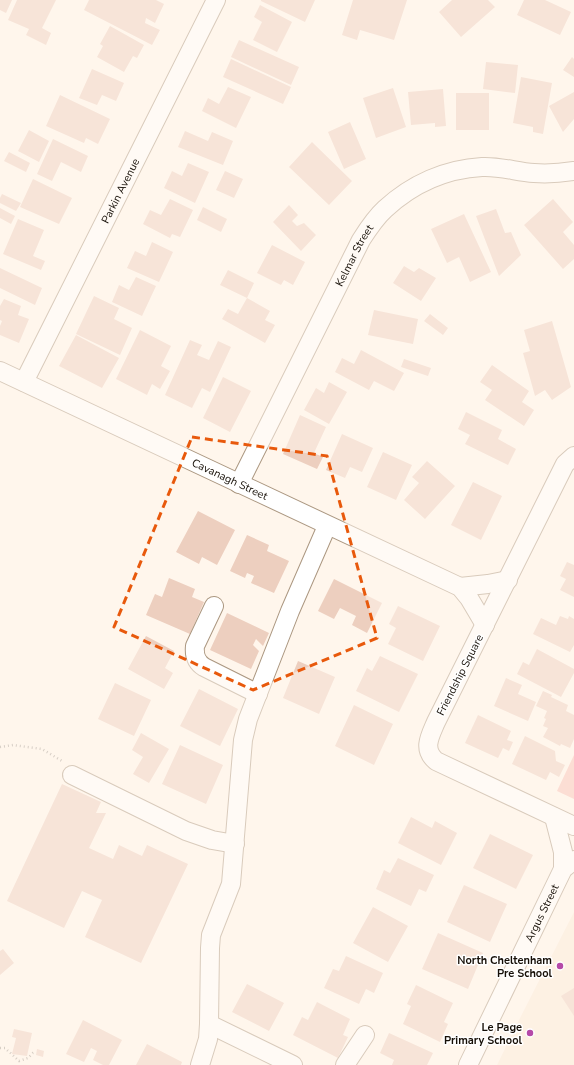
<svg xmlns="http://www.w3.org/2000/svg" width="574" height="1065" font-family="'Nunito Sans',sans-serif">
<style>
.built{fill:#fbead8}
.green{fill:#f9c1b6}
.building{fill:#edcfbf}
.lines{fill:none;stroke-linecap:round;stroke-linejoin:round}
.street-casing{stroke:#ab9780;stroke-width:20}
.path{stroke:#a79f96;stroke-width:2.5;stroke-dasharray:1 3;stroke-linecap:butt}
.street{stroke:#fff;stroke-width:18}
.marked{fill:none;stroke:#e8590c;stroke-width:3;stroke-dasharray:8 5;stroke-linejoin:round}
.poi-dot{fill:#b549a8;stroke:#fff;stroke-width:1.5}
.labels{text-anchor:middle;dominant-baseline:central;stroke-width:3;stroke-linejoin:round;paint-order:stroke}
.street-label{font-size:11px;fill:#160f07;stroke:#fff}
.poi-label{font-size:11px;font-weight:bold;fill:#160f07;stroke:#fff;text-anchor:end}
</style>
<rect width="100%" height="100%" fill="#fff6ec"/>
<path class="built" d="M574 912V1065H497L519 1020Z"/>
<path class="green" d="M574 755V799L557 791Z"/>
<path class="building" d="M0 0H12L6 13 0 10Z
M17 0H56L42 28 51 33 46 45 26 35 29 29 8 20Z
M89 0H156L164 4 155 23 146 18 145 23 160 30 152 45 84 10Z
M261 0H315L305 22 261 1Z
M353 0H407L394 40 360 30 357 40 342 35Z
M452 0H488L495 7 461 37 439 12Z
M524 0H545L571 12 560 35 517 15Z
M260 5 292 22 277 52 253 40 262 22 254 17Z
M110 26 144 45 137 58 133 56 124 72 97 57 103 46 100 44Z
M239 40 299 67 291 85 231 57Z
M572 57 574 59V77L563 70Z
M231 59 291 87 283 104 223 77Z
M486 62 518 65 515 93 483 89Z
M92 69 124 83 116 101 102 95 97 105 79 98Z
M521 77 552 83 543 134 533 132V127L513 123Z
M228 87 251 97 236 128 202 111 208 98 219 104Z
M393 88 406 127 376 138 363 98Z
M443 89 446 126 435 127V123L411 125 408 92Z
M574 92V119L563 132 549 106Z
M456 93H489V130H456Z
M60 95 110 119 98 144 86 138 84 143 46 126Z
M350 122 366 159 344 169 328 132Z
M29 130 49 141 39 162 18 151Z
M185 131 208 141 212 132 233 141 223 165 178 147Z
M53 139 88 156 81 172 61 162 52 181 37 174Z
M312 142 352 181 329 205 289 167Z
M9 152 30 163 26 172 4 161Z
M188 163 209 172 195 203 164 188 172 171 182 176Z
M225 171 243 179 234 198 216 190Z
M33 179 72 198 59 224 20 207Z
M2 194 21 203 16 211 0 203V198Z
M170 199 193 210 180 237 172 234 170 238 143 224 150 210 161 215Z
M553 199 573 222 563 232 574 245V259L563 269 524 225Z
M289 205 298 215 292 221 297 226 304 223 316 235 301 251 273 222Z
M203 207 227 219 221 232 197 220Z
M0 208 15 216 11 224 0 218Z
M496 209 505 233 511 232 521 255 499 276 476 216Z
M464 214 491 272 470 282 459 257 447 263 431 229Z
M18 219 44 230 33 256 45 261 41 270 3 254Z
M152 242 173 252 159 282 127 268 135 251 146 256Z
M272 245 305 262 293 285 284 280 281 285 257 273Z
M404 266 414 272 419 268 436 278 421 301 393 283Z
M0 268 42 288 35 305 0 288Z
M228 270 254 283 247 298 220 285Z
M136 277 156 286 142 316 112 302 119 285 129 290Z
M94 296 119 308 114 319 132 328 120 355 76 334Z
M247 298 270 311 265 320 275 325 265 343 222 319 228 309 238 314Z
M4 299 21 306 18 315 29 319 19 343 0 335V326L2 321 0 320V306Z
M374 310 418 319 413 344 368 335Z
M430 314 448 328 443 335 424 321Z
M552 321 571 387 552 400 545 390 535 396 523 353 530 351 524 330Z
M140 330 171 346 161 366 170 371 160 389 152 384 147 395 116 379Z
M76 335 119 358 102 388 59 366Z
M190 340 202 345 197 355 209 360 218 341 231 347 210 392 202 388 192 408 165 395Z
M361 350 404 373 394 391 374 381 369 390 335 372 342 358 354 364Z
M404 359 431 368 428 376 401 367Z
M492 365 529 391 522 402 534 410 524 426 485 400 492 390 480 382Z
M223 377 251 391 230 432 203 418Z
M329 382 347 392 329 424 304 410 316 388 324 393Z
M466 412 502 430 498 439 516 449 508 465 465 444 470 435 458 429Z
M300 415 326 427 314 453 323 457 317 469 283 454Z
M342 434 373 448 362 472 350 467 345 478 326 470Z
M383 452 412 465 396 500 367 487Z
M427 461 455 486 425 519 404 500 419 483 412 477Z
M473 482 502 496 481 540 451 525Z
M198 511 235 530 217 565 202 557 199 564 176 552Z
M247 535 269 545 267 551 289 561 274 593 251 583 254 576 247 573 245 578 230 571Z
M567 562 574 565V597L560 590 566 579 560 576Z
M169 578 195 589 192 597 204 602 190 634 146 615 155 594 162 597Z
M334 579 382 603 367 633 352 625 356 616 340 608 334 619 318 611Z
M398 606 440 626 423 661 388 644 396 628 389 624Z
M227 613 269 633 263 646 256 639 253 645 259 651 251 669 210 650Z
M560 616 568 619 569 616 574 619V645L570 652 533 634 541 618 556 625Z
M146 636 174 651 165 668 173 673 164 689 128 669Z
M537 649 574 669V673L561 697 517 674 523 662 529 665Z
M380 656 418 674 399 712 356 691 367 668 372 671Z
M298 661 335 677 319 714 283 698Z
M506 678 522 685 518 694 536 702 528 721 494 706Z
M115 683 151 700 134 736 98 719Z
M199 689 238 709 220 746 180 726Z
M543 691 552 695 551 697 568 705 566 711 574 715V739L570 748 561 744 560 746 543 737 548 728 543 726 546 719 544 718 547 711 536 706Z
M354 705 393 724 374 765 335 746Z
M478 715 511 731 507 740 513 742 509 751 503 748 498 758 465 743Z
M141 733 169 749 149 783 133 774 143 757 132 750Z
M525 736 555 751 556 761 565 765 559 777 550 772 546 780 512 764Z
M180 745 223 765 206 804 162 784Z
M62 784 101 802 96 813H106L89 848 113 859 119 845 142 856 147 845 188 864 141 963 85 937 102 900 82 891 64 928 7 901Z
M411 817 432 828 435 821 457 833 441 865 398 843Z
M490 834 533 855 516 889 473 868Z
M398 858 434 875 426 892 419 889 411 906 376 889 384 870 390 873Z
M464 885 507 904 490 942 447 922Z
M373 907 408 926 388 962 353 943Z
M438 933 483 953 468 989 422 969Z
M3 949 14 963 0 975V951Z
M346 956 383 973 374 993 366 989 359 1004 324 988 333 969 339 971Z
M247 984 284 1003 269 1031 232 1012Z
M416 985 453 1003 444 1022 448 1024 440 1042 403 1024 411 1006 407 1004Z
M574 988V1016L561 996Z
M317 1002 350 1019 343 1035 348 1037 338 1058 293 1035 302 1017 308 1020Z
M83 1020 122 1040 109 1065H103L93 1060 97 1051 91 1048 84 1062 66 1054Z
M14 1029 32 1033 27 1056 12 1054 16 1038 12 1037Z
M389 1033 433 1053 427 1065H392L394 1060 380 1053Z
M147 1044 182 1062 181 1065H136Z
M37 1049 44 1051 43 1057 36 1055Z"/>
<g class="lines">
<defs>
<g id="street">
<path id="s1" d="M0 371 460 587 469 598 485 625"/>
<path id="s2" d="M24 382 216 0"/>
<path d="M574 456 565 464 436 722C430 736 422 749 436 761L574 826"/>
<path id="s3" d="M239 484 361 240C368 229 375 218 385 209 412 184 446 169 482 167 500 166 517 172 534 173 547 174 561 173 574 171"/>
<path d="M460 587 488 584 508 580"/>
<path d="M214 606 195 646C194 655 196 662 204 667L258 694"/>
<path d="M72 775 186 831 212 840 235 844"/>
<path d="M554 817 563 852V869"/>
<path d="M209 1024 293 1065"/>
<path d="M200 1065 208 1039 209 1024 210 948 211 935 231 884 243 740 248 719 290 611 327 526"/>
<path d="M345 1065 365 1035"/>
<path id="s4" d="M468 1065 563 869 574 860"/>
</g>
</defs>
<use href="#street" class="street-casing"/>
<path class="path" d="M0 747 13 745 42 749 62 761
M0 1048H5L19 1061 28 1058 33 1053 36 1052"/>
<use href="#street" class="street"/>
</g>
<path d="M0 0H574V1065H0ZM192 437 327 456 377 638 253 690 114 627Z" fill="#fff6ec" fill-opacity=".55" fill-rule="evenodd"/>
<path class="marked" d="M192 437 327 456 377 638 253 690 114 627Z"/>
<g class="poi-dot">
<circle cx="560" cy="966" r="4"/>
<circle cx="530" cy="1033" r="4"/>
</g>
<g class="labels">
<g class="street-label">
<text stroke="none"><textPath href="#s2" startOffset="214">Parkin Avenue</textPath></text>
<text stroke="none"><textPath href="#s3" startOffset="256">Kelmar Street</textPath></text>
<text stroke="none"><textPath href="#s1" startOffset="254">Cavanagh Street</textPath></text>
<text transform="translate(460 675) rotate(-63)">Friendship Square</text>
<text stroke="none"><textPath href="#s4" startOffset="169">Argus Street</textPath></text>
</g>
<g class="poi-label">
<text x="552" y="960">North Cheltenham<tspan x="552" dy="13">Pre School</tspan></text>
<text x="522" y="1027">Le Page<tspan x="522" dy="13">Primary School</tspan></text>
</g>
</g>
</svg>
